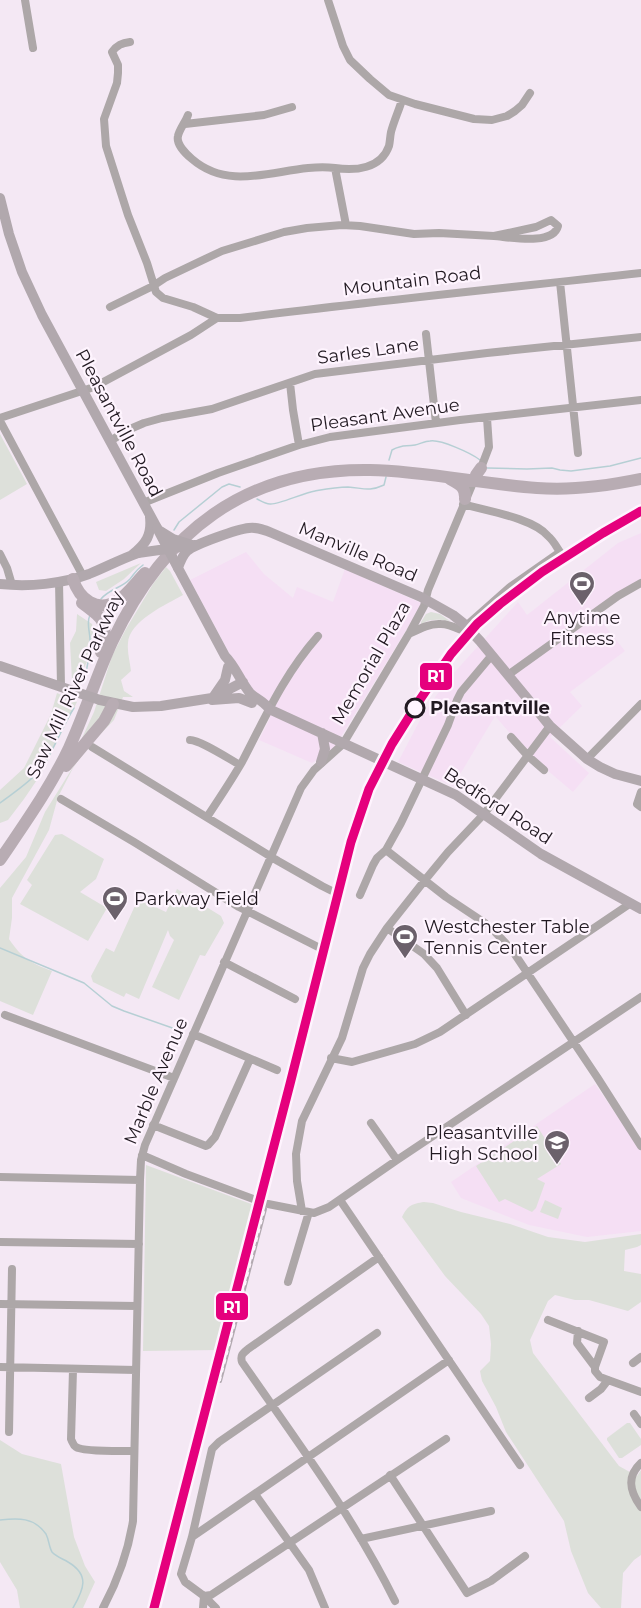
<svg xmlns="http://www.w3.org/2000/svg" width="641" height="1608" font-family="Montserrat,sans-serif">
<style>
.built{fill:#f5dff4}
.green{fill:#dde0da}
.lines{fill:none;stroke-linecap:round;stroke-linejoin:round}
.stream{stroke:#b6cfd4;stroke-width:1.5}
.minor{stroke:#ada7a8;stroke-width:8}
.major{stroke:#b1a8ad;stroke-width:10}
.highway{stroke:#b8acb3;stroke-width:12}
.rail-casing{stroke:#b2a9b0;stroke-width:4}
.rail{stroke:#fef4fe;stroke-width:1.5;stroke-dasharray:4.5;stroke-linecap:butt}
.major-bridge{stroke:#b1a8ad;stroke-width:10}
.rail-1-casing{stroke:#fef4fe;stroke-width:14}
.rail-1{stroke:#e5007d;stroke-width:9}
.stop-dot{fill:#fef4fe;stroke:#211921;stroke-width:3}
.labels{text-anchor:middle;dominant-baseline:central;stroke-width:4.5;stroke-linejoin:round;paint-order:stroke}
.street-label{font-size:18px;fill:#211921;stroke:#fef4fe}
.poi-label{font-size:18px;fill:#211921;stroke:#fef4fe;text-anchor:start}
.stop-label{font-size:18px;font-weight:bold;fill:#211921;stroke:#fef4fe;text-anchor:start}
.line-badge{stroke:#fef4fe;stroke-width:2}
.badge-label{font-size:16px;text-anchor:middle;font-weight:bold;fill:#fff}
</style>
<rect width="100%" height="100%" fill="#f4e8f4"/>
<path class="built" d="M641 533V579L594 612 625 651 570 692 582 706 550 737 589 773 573 792 527 753 495 716 453 786 398 762 420 720 436 696 452 675 518 602 527 615 618 543Z
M246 552 264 574 293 598 297 587 333 602 345 569 421 603V606L334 748 312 763 259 740 270 718 256 693 240 673 190 580Z
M595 1084 641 1150V1231L587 1237 529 1225 461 1198 451 1182Z"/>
<path class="green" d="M0 434 27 484 0 500Z
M141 563 124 579 106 591 99 590 96 582Z
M166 567 170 571 183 595C167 604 129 621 128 643 127 652 130 662 131 671L121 680 124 691 133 697H123L114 720 87 748 73 768 58 797 49 830 12 898V918L9 939C22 958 30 963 52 971L33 1015 0 1001V888L26 857 45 812 83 751 82 738 94 712 112 656 126 629 153 584Z
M431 612 440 614 450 621C439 620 432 618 421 624V622L426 614Z
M77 614 92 624C98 649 87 660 77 682L72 680 70 643 76 631Z
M57 693 77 702 41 774 24 799 8 820 0 823V790L24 768 51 714Z
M62 834 104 859 96 879 80 892 107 908 88 941 20 904 32 885 27 880 55 835Z
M177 889 221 916 224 923 205 956 200 955 179 1000 152 987 174 940 170 936 168 930 139 999 126 993 124 997 93 982 91 976 106 948 114 952 138 899 166 912Z
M537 1126 561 1164 537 1179 545 1183 536 1208 532 1212 505 1199 499 1202 476 1166Z
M146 1165 254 1205 218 1350 143 1351Z
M545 1200 562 1208 558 1219 540 1212Z
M424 1202 433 1203 461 1212 510 1224 548 1237 585 1242 641 1234V1245L637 1247 625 1250 624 1271 641 1274V1302L628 1311 589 1300H575L555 1295 548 1301 530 1340 533 1353 619 1466 637 1476 641 1470V1555L634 1560 623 1573 621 1608H601L588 1593 571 1551 564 1521 506 1432 496 1407 482 1381 480 1371 490 1361 491 1344 489 1326 481 1314 445 1276 402 1217C408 1205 412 1204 424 1202Z
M627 1423H630L641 1439V1445L622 1458H619L607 1440V1438Z
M0 1440 22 1454 61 1464 74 1537 85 1566 95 1582 83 1608H20L17 1590 0 1562Z"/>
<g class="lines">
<path class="stream" d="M389 460 392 450C404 444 404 447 415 445 420 444 425 441 430 441 440 439 471 453 480 460
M487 468 527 469 552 468 560 470 571 471 610 466 641 458
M257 499C261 501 265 504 270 504 278 505 303 493 315 491 326 489 336 487 348 487 363 488 369 492 384 485L386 477
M174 530 179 522 222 487 229 484 240 487
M101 599C109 589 122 588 130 579 135 573 136 570 143 565
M84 679C88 666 90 654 90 640 90 631 86 623 90 615
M0 803C13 793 29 783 40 770 54 751 61 728 74 708
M0 948 84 983 112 1006 124 1011 181 1031
M0 1520C18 1518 34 1517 46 1534 49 1540 49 1547 52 1552 55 1556 63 1559 68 1562 90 1575 84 1589 73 1608"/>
<path class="minor" d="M25 0 33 48
M328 0 343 46 350 60 370 79 389 95 415 104 474 119 492 120 507 116 515 111 522 105 530 93
M130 42C122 43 117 45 112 52L118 65V73L117 83 104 119 106 146 128 215 147 263 156 292 163 298 193 307 217 318
M188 115C186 121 179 130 178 136 176 144 186 154 192 159 235 196 286 162 335 168L346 225
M185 124 264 115 292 107
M335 168C355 171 381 169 389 146 390 142 390 137 391 132 394 121 399 110 402 100
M560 282 578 453
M110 307 153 286 165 278 222 251 284 232 307 228 342 225 360 226 414 234 439 233 494 236 536 227 551 220 558 226C553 246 509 237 494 236
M426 334 436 423
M290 383 293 410 299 445
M0 418 94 387 191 335 217 318H240C374 301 507 288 641 273
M0 421 83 576
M110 441 130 429 144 423 162 418 212 409 315 374 487 353 641 337
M481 468 489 447 487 418
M143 503 218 473 299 445 330 437 460 420 641 400
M463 504C487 511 533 518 548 536 553 540 556 546 560 552L510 587 466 626
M0 554 7 568 12 585
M59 582 61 686
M409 634C419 629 430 623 441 624 452 624 463 632 473 634
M508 675 618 596 641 583
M511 737 528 756 544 770
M190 740C200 740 229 759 240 765
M92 747 278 861 322 886 332 891
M587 759 641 704
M641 792 637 804 641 807
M61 799 134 842 239 907 318 947
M207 817C219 799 231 781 242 762 266 716 283 676 318 636
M386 850 446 897 485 923
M360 895 373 865 377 858 386 850 401 823 448 725 457 700 461 692 492 655
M387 928 424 954 437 968 466 1015
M496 933 512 950 597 1077 641 1146
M224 962 295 999
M5 1015 174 1078
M193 1034 277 1070
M331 1058 352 1062 415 1044 440 1032 631 903
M371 1123 397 1160
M153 1125 206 1146 208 1145 215 1137 250 1059
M142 1155 186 1174 256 1200
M0 1177 140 1180
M340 1200 520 1465
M268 1204 314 1213 329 1207 397 1160 641 997
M302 1211 297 1181 296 1154 302 1121 342 1038 363 968 370 954 387 928 425 880 448 852 484 814 550 726
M0 1242 139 1244
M379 1257 248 1349C243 1353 240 1355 242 1362 296 1440 353 1516 395 1601
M288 1282 309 1212
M0 1304 137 1306
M548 1320 604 1342 595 1367
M578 1331 577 1343 595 1367V1371L600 1377 608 1380 641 1392
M633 1363 641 1357
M0 1367 136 1370
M73 1370 71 1439C73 1443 73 1445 76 1447 83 1452 124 1451 134 1451
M589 1398 601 1389 608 1380
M634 1414 641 1424
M9 1432 12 1269
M641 1463C626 1477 630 1492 641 1507
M390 1475 467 1593 491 1581 525 1556
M255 1494 309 1570 325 1608
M192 1537 449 1360
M361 1539 491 1511
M103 1608C118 1580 128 1552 133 1521L140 1180 141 1160 145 1145 301 788 314 770 343 744 410 632 424 606 428 590 475 478
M203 1608 204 1596 211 1595C289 1543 367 1491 446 1439
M216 1608 204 1596 185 1582 181 1574 192 1537 212 1449 219 1442 377 1333"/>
<path class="major" d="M0 198 9 234 22 272 42 315 157 528
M132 555C146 544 152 535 150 517
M0 584C29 587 62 584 89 574 106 567 121 559 138 553
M0 666 73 691
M214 696 225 680 228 667
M100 700 133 707 161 706 212 698 243 682
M212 700 239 698 252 703
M321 762 325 749 322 733
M641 781 615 774 600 767 587 759 550 726 480 641 463 623 453 615 421 597 272 533C265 530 258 527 249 528 238 529 195 544 187 551 182 556 180 562 178 568L225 656C236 667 240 681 250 693 256 699 264 701 269 709L456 795 541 854 641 909"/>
<path class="highway" d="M476 475 481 468
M450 479C459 484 466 487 465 499
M73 579C79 599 97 613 117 601 128 594 136 582 145 573
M82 603C106 621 108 622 101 652
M66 766 104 721 113 704
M0 860C25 823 50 788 69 748 85 713 96 677 112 642 164 532 245 468 370 470 426 471 481 484 537 488 572 491 607 486 641 479"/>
<defs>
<path id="rail" d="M220 1381 265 1209"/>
</defs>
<use href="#rail" class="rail-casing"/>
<use href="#rail" class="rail"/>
<path class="major-bridge" d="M157 528 178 568
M160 531 173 539 192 545
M138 553 195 545
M73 691 100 700"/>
<defs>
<path id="rail-1" d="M154 1608 290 1084 351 842 369 789 392 744 421 698 451 654 477 624 500 604 542 572 603 533 641 511"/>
</defs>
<use href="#rail-1" class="rail-1-casing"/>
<use href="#rail-1" class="rail-1"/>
</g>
<defs>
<symbol id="stadium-pin" viewBox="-11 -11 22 30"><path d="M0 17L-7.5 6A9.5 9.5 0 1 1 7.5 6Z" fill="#6b616b" stroke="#fef4fe"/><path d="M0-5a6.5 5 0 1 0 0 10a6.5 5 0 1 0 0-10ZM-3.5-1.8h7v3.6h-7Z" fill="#fff"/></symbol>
<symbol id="school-pin" viewBox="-11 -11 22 30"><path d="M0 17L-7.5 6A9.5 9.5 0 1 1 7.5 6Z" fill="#6b616b" stroke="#fef4fe"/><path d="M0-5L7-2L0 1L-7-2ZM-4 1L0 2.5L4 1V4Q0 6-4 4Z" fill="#fff"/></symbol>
</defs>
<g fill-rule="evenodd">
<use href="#stadium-pin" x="567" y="569" width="30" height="40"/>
<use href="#stadium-pin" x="100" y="884" width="30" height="40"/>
<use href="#stadium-pin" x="390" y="922" width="30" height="40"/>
<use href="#school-pin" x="542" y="1128" width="30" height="40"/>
</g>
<circle class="stop-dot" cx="415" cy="708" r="9"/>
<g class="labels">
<g class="street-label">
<text transform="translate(412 281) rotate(-7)">Mountain Road</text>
<text transform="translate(368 351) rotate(-8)">Sarles Lane</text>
<text transform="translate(385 415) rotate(-8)">Pleasant Avenue</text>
<text transform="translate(119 423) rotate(62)">Pleasantville Road</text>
<text transform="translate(358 552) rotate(23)">Manville Road</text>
<text transform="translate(371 663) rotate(-60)">Memorial Plaza</text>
<text transform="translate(75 685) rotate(-65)">Saw Mill River Parkway</text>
<text transform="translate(498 806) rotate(33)">Bedford Road</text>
<text transform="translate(156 1081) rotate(-67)">Marble Avenue</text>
</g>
<g class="poi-label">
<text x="582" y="618" text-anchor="middle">Anytime<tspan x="582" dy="21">Fitness</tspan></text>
<text x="134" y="899">Parkway Field</text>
<text x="424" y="927">Westchester Table<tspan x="424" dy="21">Tennis Center</tspan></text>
<text x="538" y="1133" text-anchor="end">Pleasantville<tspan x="538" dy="21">High School</tspan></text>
</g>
<g class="stop-label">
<text x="430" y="708">Pleasantville</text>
</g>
</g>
<g class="line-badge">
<rect x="419" y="662" width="34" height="29" rx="6" fill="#e5007d"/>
<rect x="215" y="1292" width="34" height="29" rx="6" fill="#e5007d"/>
</g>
<g class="badge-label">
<text x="436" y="682">R1</text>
<text x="232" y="1313">R1</text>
</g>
</svg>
